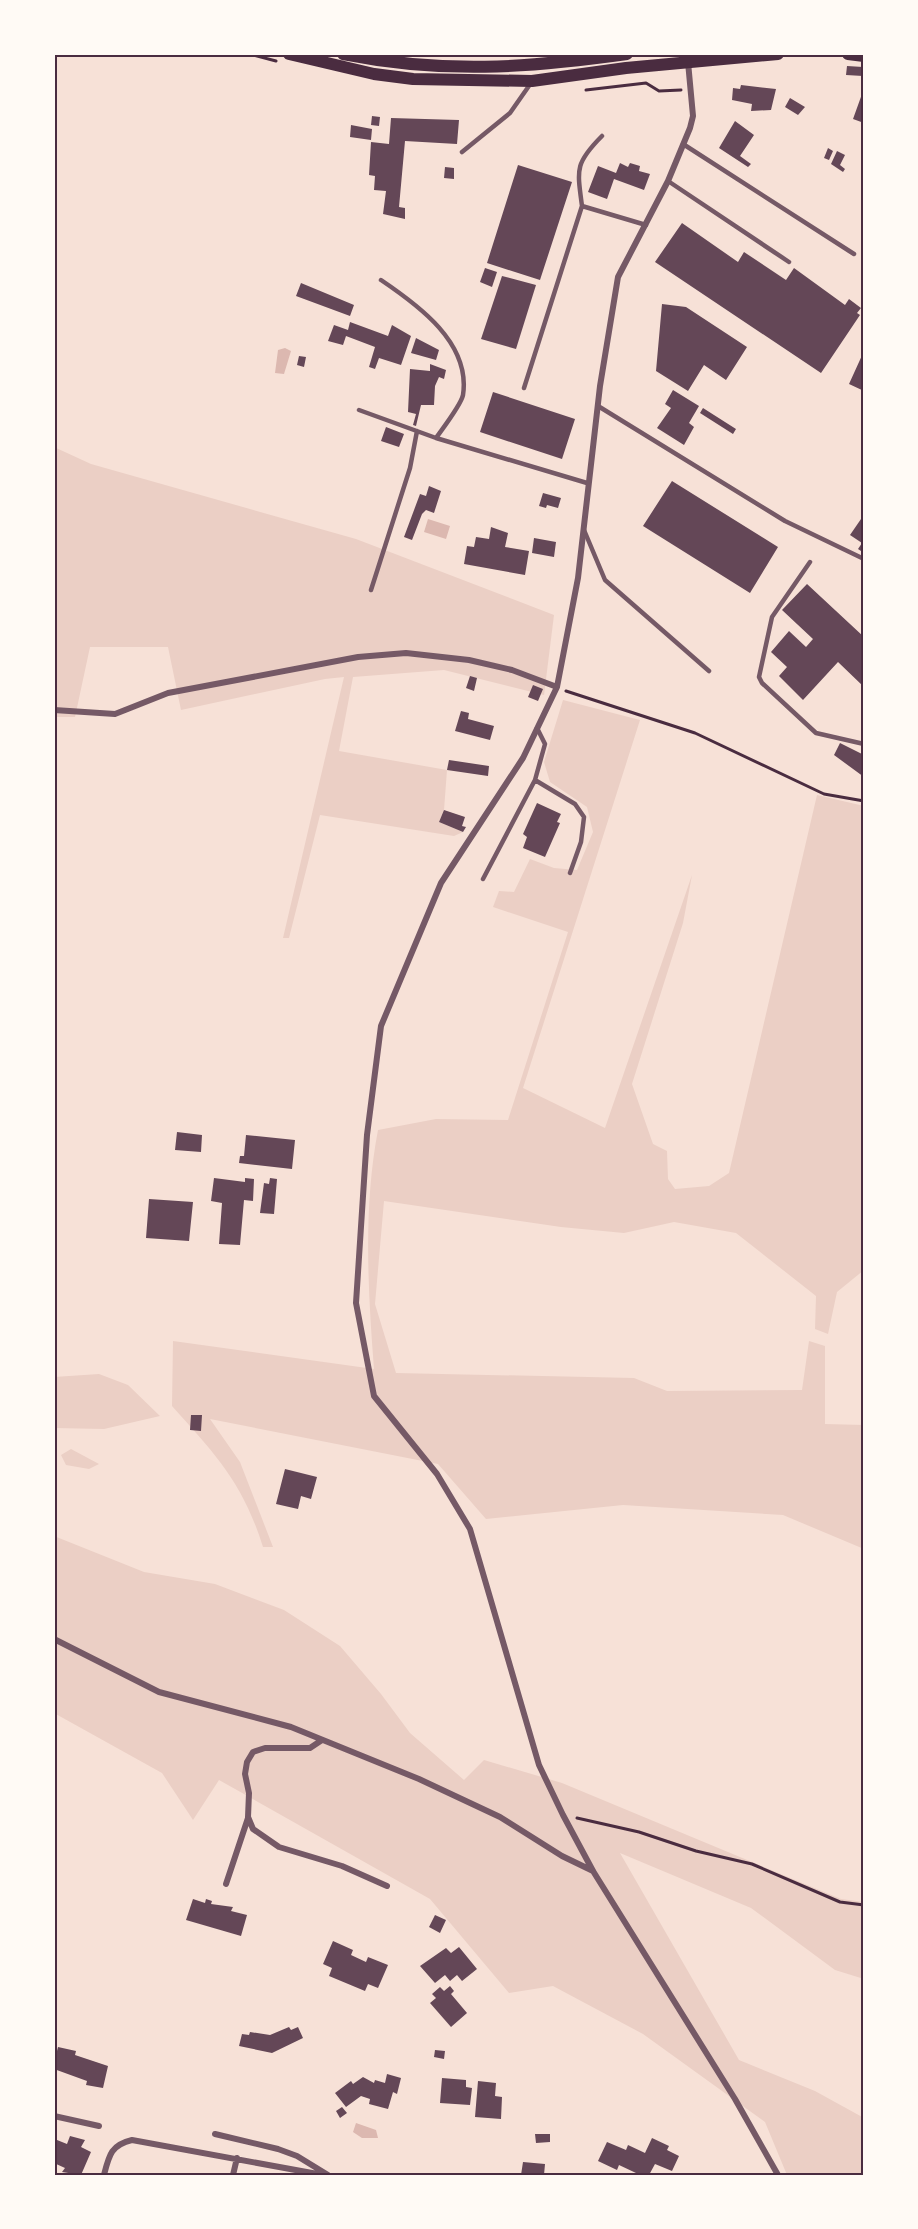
<svg xmlns="http://www.w3.org/2000/svg" width="918" height="2229" font-family="'Fira Sans Condensed',sans-serif">
<style>
.green{fill:#ebcfc5}
.water{fill:#dcb8b0}
.building{fill:#644757}
.lines{fill:none;stroke-linecap:round;stroke-linejoin:round}
.path{stroke:#4a2c40;stroke-width:3}
.service{stroke:#755966;stroke-width:4.5}
.minor{stroke:#755966;stroke-width:6}
.secondary{stroke:#4a2c40;stroke-width:12}
.neatline{fill:none;stroke:#4a2c40;stroke-width:2}
</style>
<rect width="100%" height="100%" fill="#f7e1d7"/>
<path class="green" d="M54 447 91 464 356 539 554 615 544 695 444 670 353 677 339 751 447 770 444 810 439 822 463 832 454 836 320 815 289 938H283L344 677 325 679 181 710 168 647H90L75 717H54Z
M563 700 640 720 523 1088 605 1128 692 875 683 923 632 1084 653 1144 667 1151 668 1179 675 1189 709 1186 729 1173 817 795 864 806V1270L837 1292 828 1334 815 1329 816 1296 736 1233 674 1222 624 1233 561 1227 384 1201 375 1304 396 1373 634 1378 667 1391 802 1390 809 1341 825 1346V1424L864 1425V1549L783 1515 623 1505 486 1519 438 1464 210 1419 240 1462 273 1547H263C243 1483 216 1455 172 1406L173 1341 374 1369C368 1291 363 1208 378 1130L436 1119 508 1120 568 932 493 907 499 891 514 892 530 859 554 868 577 870 593 832 587 807 550 782 544 762Z
M99 1374 128 1385 160 1416 104 1429 54 1428V1377Z
M71 1449 99 1464 89 1469 66 1465 61 1455Z
M54 1536 144 1572 215 1584 284 1610 340 1646 381 1694 410 1733 464 1780 484 1760 562 1783 841 1899 864 1902V1979L835 1970 751 1908 620 1853 739 2060 815 2091 864 2118V2175H787L765 2122 643 2034 553 1986 509 1993 430 1899 219 1780 193 1820 162 1773 54 1713Z"/>
<path class="water" d="M285 348 291 351 284 374 275 373 278 350Z
M428 519 450 526 446 539 424 532Z
M356 2123 376 2130 378 2138H362L353 2132Z"/>
<path class="building" d="M847 66 863 67V76L846 75Z
M741 85 776 89 771 110 751 111 752 104 732 100 733 88 740 89Z
M862 94H864V123L853 119Z
M790 98 805 107 798 115 785 107Z
M372 116 380 117 379 126 371 125Z
M391 118 459 120 457 144 405 141 399 207 405 208V219L383 214 386 191 374 190 375 176 369 175 371 142 389 144Z
M735 121 754 135 740 156 751 164 748 167 719 148Z
M351 125 372 129 371 140 350 137Z
M828 148 833 151 829 160 824 158Z
M837 151 845 155 840 165 845 169 843 172 831 164Z
M620 163 628 167 630 163 640 166 639 171 650 174 644 190 614 179 607 199 588 192 598 166 616 173Z
M518 165 572 182 540 280 487 263Z
M445 167 454 168V179L444 178Z
M682 223 738 262 744 252 786 280 794 268 845 305 849 299 861 308 857 313 860 315 821 373 655 262Z
M485 268 497 272 492 287 480 282Z
M502 276 536 285 516 349 481 339Z
M301 283 354 305 350 316 296 296Z
M662 304 686 307 747 347 726 380 704 365 688 391 656 371Z
M350 322 388 336 392 325 411 336 401 365 379 358 375 369 369 367 375 347 346 336 343 345 328 341 334 325 348 330Z
M416 338 439 350 436 360 411 353Z
M864 351V391L849 384Z
M299 356 306 357 304 367 297 365Z
M430 364 446 370 444 379 439 377 435 386 434 405H421L416 426 413 425 416 414 408 412 410 369 430 371Z
M673 390 699 406 689 423 694 427 684 445 657 428 671 408 665 404Z
M493 392 575 419 562 459 480 432Z
M703 408 736 429 733 434 700 413Z
M386 427 404 434 399 447 381 441Z
M672 481 778 547 750 593 643 526Z
M429 486 441 491 434 513 426 510 422 514 412 540 404 537 420 494 426 496Z
M543 493 561 498 558 508 547 505 546 508 539 506Z
M861 519 864 521V553L858 549 862 543 850 535Z
M491 527 508 533 505 547 529 551 525 575 464 564 467 546 474 547 476 537 489 539Z
M534 538 556 542 554 557 532 553Z
M807 584 864 637V687L838 662 803 700 779 676 787 667 771 652 789 631 806 647 813 639 782 610Z
M470 676 477 678 474 691 466 688Z
M533 685 543 689 538 701 528 697Z
M461 711 469 713 468 719 494 726 490 740 455 731Z
M840 743 864 755V777L834 755Z
M449 760 489 766 488 776 447 770Z
M537 803 561 814 557 822 560 823 545 857 523 848 527 837 523 834Z
M444 810 465 817 462 826 466 827 463 832 439 822Z
M177 1132 202 1135 201 1152 175 1150Z
M246 1135 295 1140 292 1169 239 1163 240 1156H244Z
M214 1178 245 1182V1178L254 1179 253 1201 244 1200 240 1245 219 1244 222 1203 211 1201Z
M270 1178 277 1179 274 1214 260 1213 264 1183 269 1184Z
M149 1199 193 1202 189 1241 146 1238Z
M191 1415H202L201 1431 190 1430Z
M285 1469 317 1477 311 1499 301 1496 298 1509 276 1504Z
M193 1899 205 1903 206 1899 212 1901 211 1904 233 1907 231 1911 247 1915 241 1936 186 1920Z
M435 1915 446 1920 440 1933 429 1927Z
M333 1941 353 1950 351 1955 366 1962 368 1957 388 1965 378 1988 368 1984 365 1991 329 1976 332 1968 323 1964Z
M459 1947 477 1969 462 1981 457 1975 450 1981 445 1975 435 1983 420 1966 446 1948 451 1953Z
M450 1986 454 1991 451 1994 467 2013 451 2027 430 2003 436 1998 432 1994 440 1987 444 1991Z
M289 2027 291 2030 298 2027 303 2038 272 2053 239 2046 242 2034 249 2035 250 2032 270 2035Z
M58 2047 76 2051 75 2055 108 2066 103 2088 86 2085 87 2081 54 2069V2050L57 2051Z
M435 2050 445 2051 444 2059 434 2057Z
M387 2074 401 2078 397 2094 393 2092 388 2109 369 2104 370 2099 361 2096 346 2107 335 2093 351 2081 353 2084 363 2077 374 2083 375 2080 385 2083Z
M442 2078 466 2080V2087L472 2088 470 2105 440 2103Z
M478 2081 496 2083 495 2096 502 2097 501 2119 475 2117Z
M342 2107 347 2113 340 2118 336 2111Z
M535 2134H550V2142L536 2143Z
M70 2136 85 2140 81 2147 91 2152 81 2175 62 2172 65 2168 54 2163V2141L57 2140 67 2144Z
M652 2138 669 2146 667 2150 679 2156 672 2171 655 2164 649 2175H635L636 2173 619 2165 617 2170 598 2161 607 2142 626 2150 628 2145 645 2153Z
M523 2162 545 2164 544 2175H521Z"/>
<g class="lines">
<path class="path" d="M249 54 276 61
M586 90 646 83 659 91 681 90
M566 691 695 733 824 794 864 801
M577 1818 639 1832 696 1851 752 1864 840 1902 864 1905"/>
<path class="service" d="M683 144 854 254
M462 152 510 113 531 83
M668 181 789 262
M582 206C577 169 575 163 602 136
M381 280C418 305 471 343 463 395 461 405 443 428 436 438
M524 388 582 206 646 225
M598 406 785 521 864 559
M359 410 436 438 587 483
M584 530 605 580 709 671
M810 562 772 617 759 677 762 683 816 733 864 744
M371 590 410 468 417 431
M537 728 545 744 535 780 575 804 584 817 581 842 570 873
M483 879 535 780"/>
<path class="minor" d="M688 62 693 116 690 128 668 181 618 277 600 386 578 578 557 687 523 758 441 883 381 1026 367 1135 356 1303 374 1396 437 1474 470 1529 539 1765 563 1815 593 1871 735 2099 778 2175
M54 710 115 714 168 693 358 657 406 653 469 660 512 670 557 687
M54 1639 159 1692 291 1727 419 1779 500 1817 562 1856 593 1871
M322 1740 310 1748H265L253 1752 247 1762 245 1774 249 1793 248 1817 253 1829 279 1847 342 1866 387 1886
M226 1884 248 1818
M54 2116 99 2126
M215 2134 278 2149 297 2156 328 2175
M104 2175C109 2155 111 2145 132 2140L323 2175
M233 2175 237 2158"/>
<path class="secondary" d="M289 54 374 74 413 79 532 81 626 68 778 54
M343 54C444 74 526 68 627 54
M848 54 864 56"/>
</g>
<rect width="918" height="2229" fill="none" stroke="#fffaf5" stroke-width="111"/>
<rect x="56" y="56" width="806" height="2118" class="neatline"/>
</svg>
